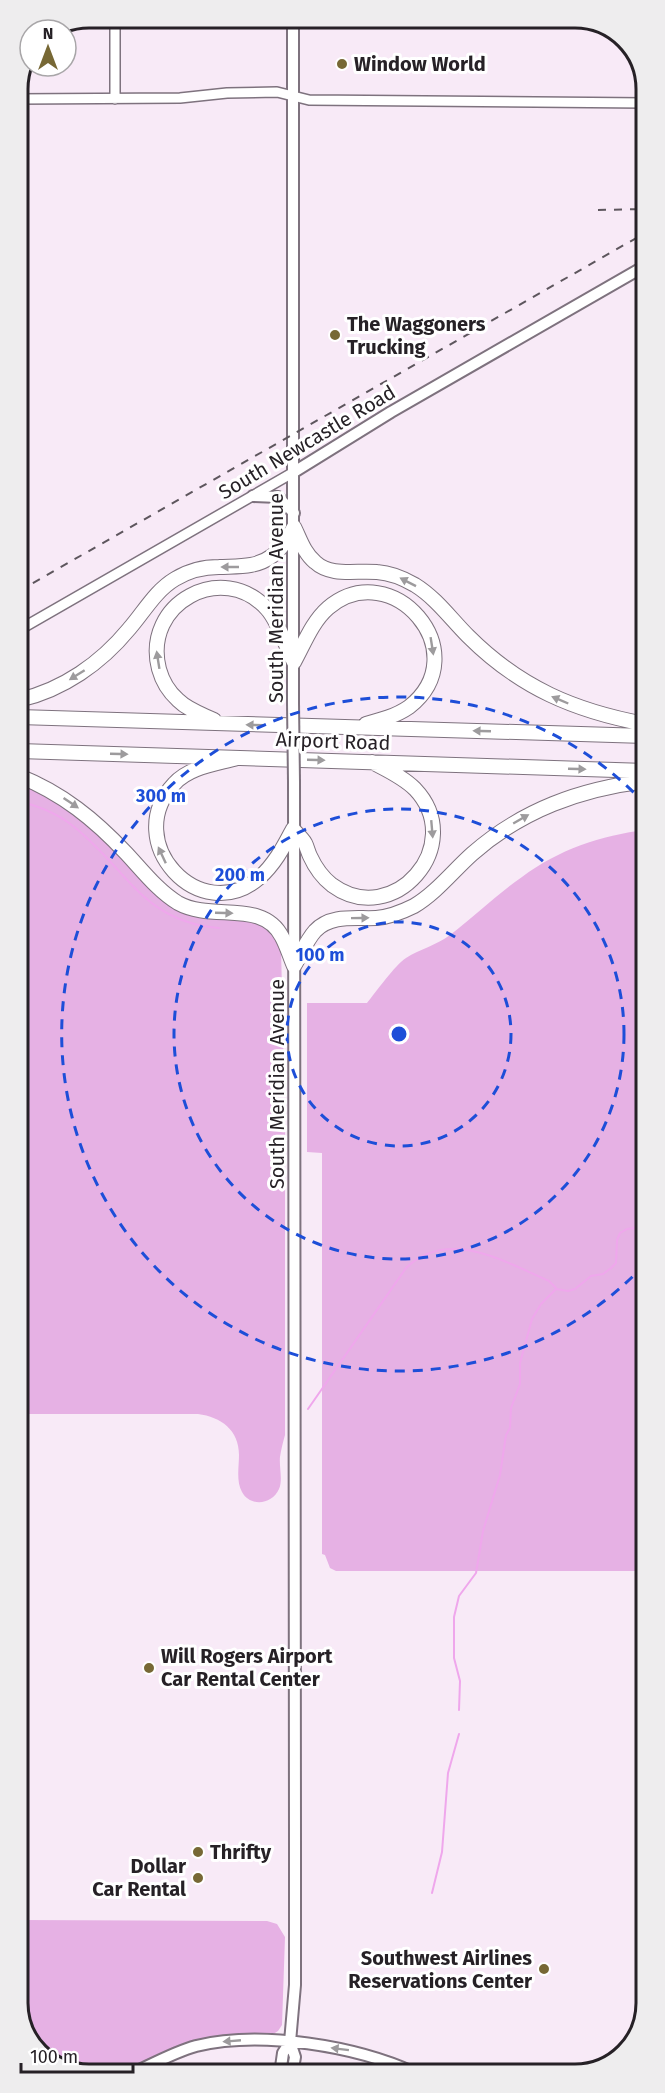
<svg xmlns="http://www.w3.org/2000/svg" width="665" height="2093" font-family="'Fira Sans',sans-serif">
<style>
.green{fill:#e6b1e4}
.lines{fill:none;stroke-linecap:round;stroke-linejoin:round}
.stream{stroke:#efa7ec;stroke-width:2}
.minor-casing{stroke:#7e727e;stroke-width:12}
.major-casing{stroke:#7e727e;stroke-width:14}
.highway-casing{stroke:#7e727e;stroke-width:16}
.minor{stroke:#fff;stroke-width:9}
.major{stroke:#fff;stroke-width:10}
.highway{stroke:#fff;stroke-width:14}
.rail{stroke:#5d565d;stroke-width:2;stroke-dasharray:8 8;stroke-linecap:butt}
.major-bridge-casing{stroke:#7e727e;stroke-width:14;stroke-linecap:butt}
.major-bridge{stroke:#fff;stroke-width:10}
.oneway{fill:#9d9b9d}
.ring{fill:none;stroke:#1d4ed8;stroke-width:3;stroke-dasharray:10 8}
.poi-dot{fill:#776835;stroke:#fff;stroke-width:2}
.labels{text-anchor:middle;dominant-baseline:central;stroke-width:6;stroke-linejoin:round;paint-order:stroke}
.poi-label{font-size:20px;font-weight:bold;fill:#262126;stroke:#fff;text-anchor:start}
.street-label{font-size:20px;fill:#262126;stroke:#fff}
.rim{fill:none;stroke:#262126;stroke-width:3}
.centre{fill:#1d4ed8;stroke:#fff;stroke-width:3}
.ring-label{font-size:18px;text-anchor:middle;font-weight:bold;fill:#1d4ed8;stroke:#fff;stroke-width:6;stroke-linejoin:round;paint-order:stroke}
</style>
<rect width="100%" height="100%" fill="#f8eaf7"/>
<path class="green" d="M19 780 75 811 164 899 249 917 269 926 281 949 285 1110V1435C283 1442 281 1450 280 1457 279 1467 283 1480 279 1489 272 1505 250 1507 242 1492 236 1481 239 1467 239 1455 239 1430 221 1417 198 1414H20Z
M646 830V1571H336L330 1568 325 1555 322 1554V1153L307 1152V1003H367C376 992 395 965 406 958 420 949 437 945 450 935 475 916 497 894 522 877 558 850 601 835 646 830Z
M20 1920 267 1921 277 1924 285 1937 282 2025 278 2031 270 2036 179 2049 121 2075H84L43 2058 20 2022Z"/>
<g class="lines">
<path class="stream" d="M19 801C38 806 57 813 73 826 126 867 142 922 219 928
M308 1409 406 1268C448 1227 505 1262 549 1281L556 1288
M459 1710 460 1681 454 1658V1617L459 1596 476 1573 483 1531 500 1475 506 1435 510 1428 511 1408 520 1384V1363L532 1319 541 1304 556 1289 568 1291 575 1289 591 1276 603 1274 611 1268 616 1263 617 1240 620 1233 627 1229 634 1228 641 1221 646 1222
M432 1893 442 1852 448 1773 459 1734"/>
<defs>
<path id="minor" d="M18 99 180 98 227 93 277 92 309 100 645 103
M115 99V18
M19 630 294 472"/>
<path id="major" d="M293 18V703
M294 472 391 412 645 266
M253 496 278 497 294 513
M280 2074 283 2053 290 2042
M292 2074 295 2057 290 2042 295 1985V1845L294 782
M129 2075C151 2065 174 2052 196 2046 261 2030 356 2046 415 2073"/>
<path id="highway" d="M294 527C300 539 304 553 315 562 331 577 356 570 377 572 391 573 403 578 415 585 436 598 451 619 468 636 520 688 575 711 645 724
M294 662C304 644 312 622 328 608 392 554 478 653 409 707 396 716 381 720 366 724
M19 700C63 690 101 663 129 629 144 612 155 591 175 579 188 571 204 567 219 567 238 566 256 568 272 556 282 549 288 537 294 527
M19 717 645 736
M214 720C201 714 188 710 178 700 169 692 162 680 159 669 142 603 223 560 267 609 279 622 285 646 294 662
M19 751 646 771
M237 758C216 764 189 767 174 784 120 842 200 928 259 878 275 864 284 846 293 829 297 834 302 838 305 843 307 847 308 852 310 856 315 867 323 878 332 885 393 930 468 845 415 789 403 777 387 770 372 762
M19 776C62 793 95 820 126 853 142 870 158 891 178 903 212 922 263 899 282 937 287 946 290 957 294 966
M294 966C301 955 306 941 315 931 331 914 356 919 376 918 390 917 402 912 414 906 436 893 453 871 472 854 522 810 580 789 646 781"/>
</defs>
<use href="#minor" class="minor-casing"/>
<use href="#major" class="major-casing"/>
<use href="#highway" class="highway-casing"/>
<use href="#minor" class="minor"/>
<use href="#major" class="major"/>
<use href="#highway" class="highway"/>
<path class="rail" d="M598 210 645 209
M19 591 645 233"/>
<defs>
<path id="major-bridge" d="M293 703 294 782"/>
</defs>
<use href="#major-bridge" class="major-bridge-casing"/>
<use href="#major-bridge" class="major-bridge"/>
</g>
<defs><path id="oneway-solid" d="M-6-.8H1V-3.2L6.5 0L1 3.2V.8H-6Z" transform="scale(1.5)"/></defs>
<g class="oneway">
<use href="#oneway-solid" transform="translate(230 567) rotate(180)"/>
<use href="#oneway-solid" transform="translate(408 582) rotate(-153)"/>
<use href="#oneway-solid" transform="translate(432 646) rotate(81)"/>
<use href="#oneway-solid" transform="translate(158 660) rotate(-99)"/>
<use href="#oneway-solid" transform="translate(77 675) rotate(148)"/>
<use href="#oneway-solid" transform="translate(560 700) rotate(-157)"/>
<use href="#oneway-solid" transform="translate(255 725) rotate(-178)"/>
<use href="#oneway-solid" transform="translate(482 731) rotate(-178)"/>
<use href="#oneway-solid" transform="translate(119 754) rotate(2)"/>
<use href="#oneway-solid" transform="translate(316 760) rotate(2)"/>
<use href="#oneway-solid" transform="translate(577 769) rotate(2)"/>
<use href="#oneway-solid" transform="translate(71 803) rotate(34)"/>
<use href="#oneway-solid" transform="translate(521 819) rotate(-30)"/>
<use href="#oneway-solid" transform="translate(432 829) rotate(85)"/>
<use href="#oneway-solid" transform="translate(162 855) rotate(-115)"/>
<use href="#oneway-solid" transform="translate(224 913) rotate(2)"/>
<use href="#oneway-solid" transform="translate(360 918) rotate(-1)"/>
<use href="#oneway-solid" transform="translate(232 2041) rotate(175)"/>
<use href="#oneway-solid" transform="translate(340 2049) rotate(-173)"/>
</g>
<g class="ring">
<circle cx="399" cy="1034" r="112"/>
<circle cx="399" cy="1034" r="225"/>
<path d="M645 1264A337 337 0 1 1 645 804"/>
</g>
<g class="poi-dot">
<circle cx="342" cy="64" r="6"/>
<circle cx="335" cy="335" r="6"/>
<circle cx="149" cy="1668" r="6"/>
<circle cx="198" cy="1852" r="6"/>
<circle cx="198" cy="1878" r="6"/>
<circle cx="544" cy="1969" r="6"/>
</g>
<g class="labels">
<g class="poi-label">
<text x="354" y="64">Window World</text>
<text x="347" y="324">The Waggoners<tspan x="347" dy="23">Trucking</tspan></text>
<text x="161" y="1656">Will Rogers Airport<tspan x="161" dy="23">Car Rental Center</tspan></text>
<text x="210" y="1852">Thrifty</text>
<text x="186" y="1866" text-anchor="end">Dollar<tspan x="186" dy="23">Car Rental</tspan></text>
<text x="532" y="1958" text-anchor="end">Southwest Airlines<tspan x="532" dy="23">Reservations Center</tspan></text>
</g>
<g class="street-label">
<text transform="translate(307 442) rotate(-31)">South Newcastle Road</text>
<text transform="translate(276 598) rotate(-90)">South Meridian Avenue</text>
<text transform="translate(333 741) rotate(2)">Airport Road</text>
<text transform="translate(277 1084) rotate(-90)">South Meridian Avenue</text>
</g>
</g>
<path d="M0 0H665V2093H0ZM89 28H575A61 61 0 0 1 636 89V2003A61 61 0 0 1 575 2064H89A61 61 0 0 1 28 2003V89A61 61 0 0 1 89 28Z" fill="#eeedee" fill-rule="evenodd"/>
<path class="rim" d="M89 28H575A61 61 0 0 1 636 89V2003A61 61 0 0 1 575 2064H89A61 61 0 0 1 28 2003V89A61 61 0 0 1 89 28Z"/>
<circle cx="399" cy="1034" r="9" class="centre"/>
<g class="ring-label">
<text x="161" y="802">300 m</text>
<text x="240" y="881">200 m</text>
<text x="320" y="961">100 m</text>
</g>
<g transform="translate(48 48)"><circle r="28" fill="#ffffff" stroke="#a8a6a8" stroke-width="1.5"/>
<path d="M0-4.5L10 22L0 15L-10 22Z" fill="#776835"/>
<text y="-9" font-size="16" font-weight="bold" text-anchor="middle" fill="#262126">N</text>
</g>
<path d="M21 2063v9h112v-9" fill="none" stroke="#262126" stroke-width="3"/>
<text x="30" y="2063" font-size="18" fill="#262126" stroke="#ffffff" stroke-width="4.5" paint-order="stroke">100 m</text>
</svg>
